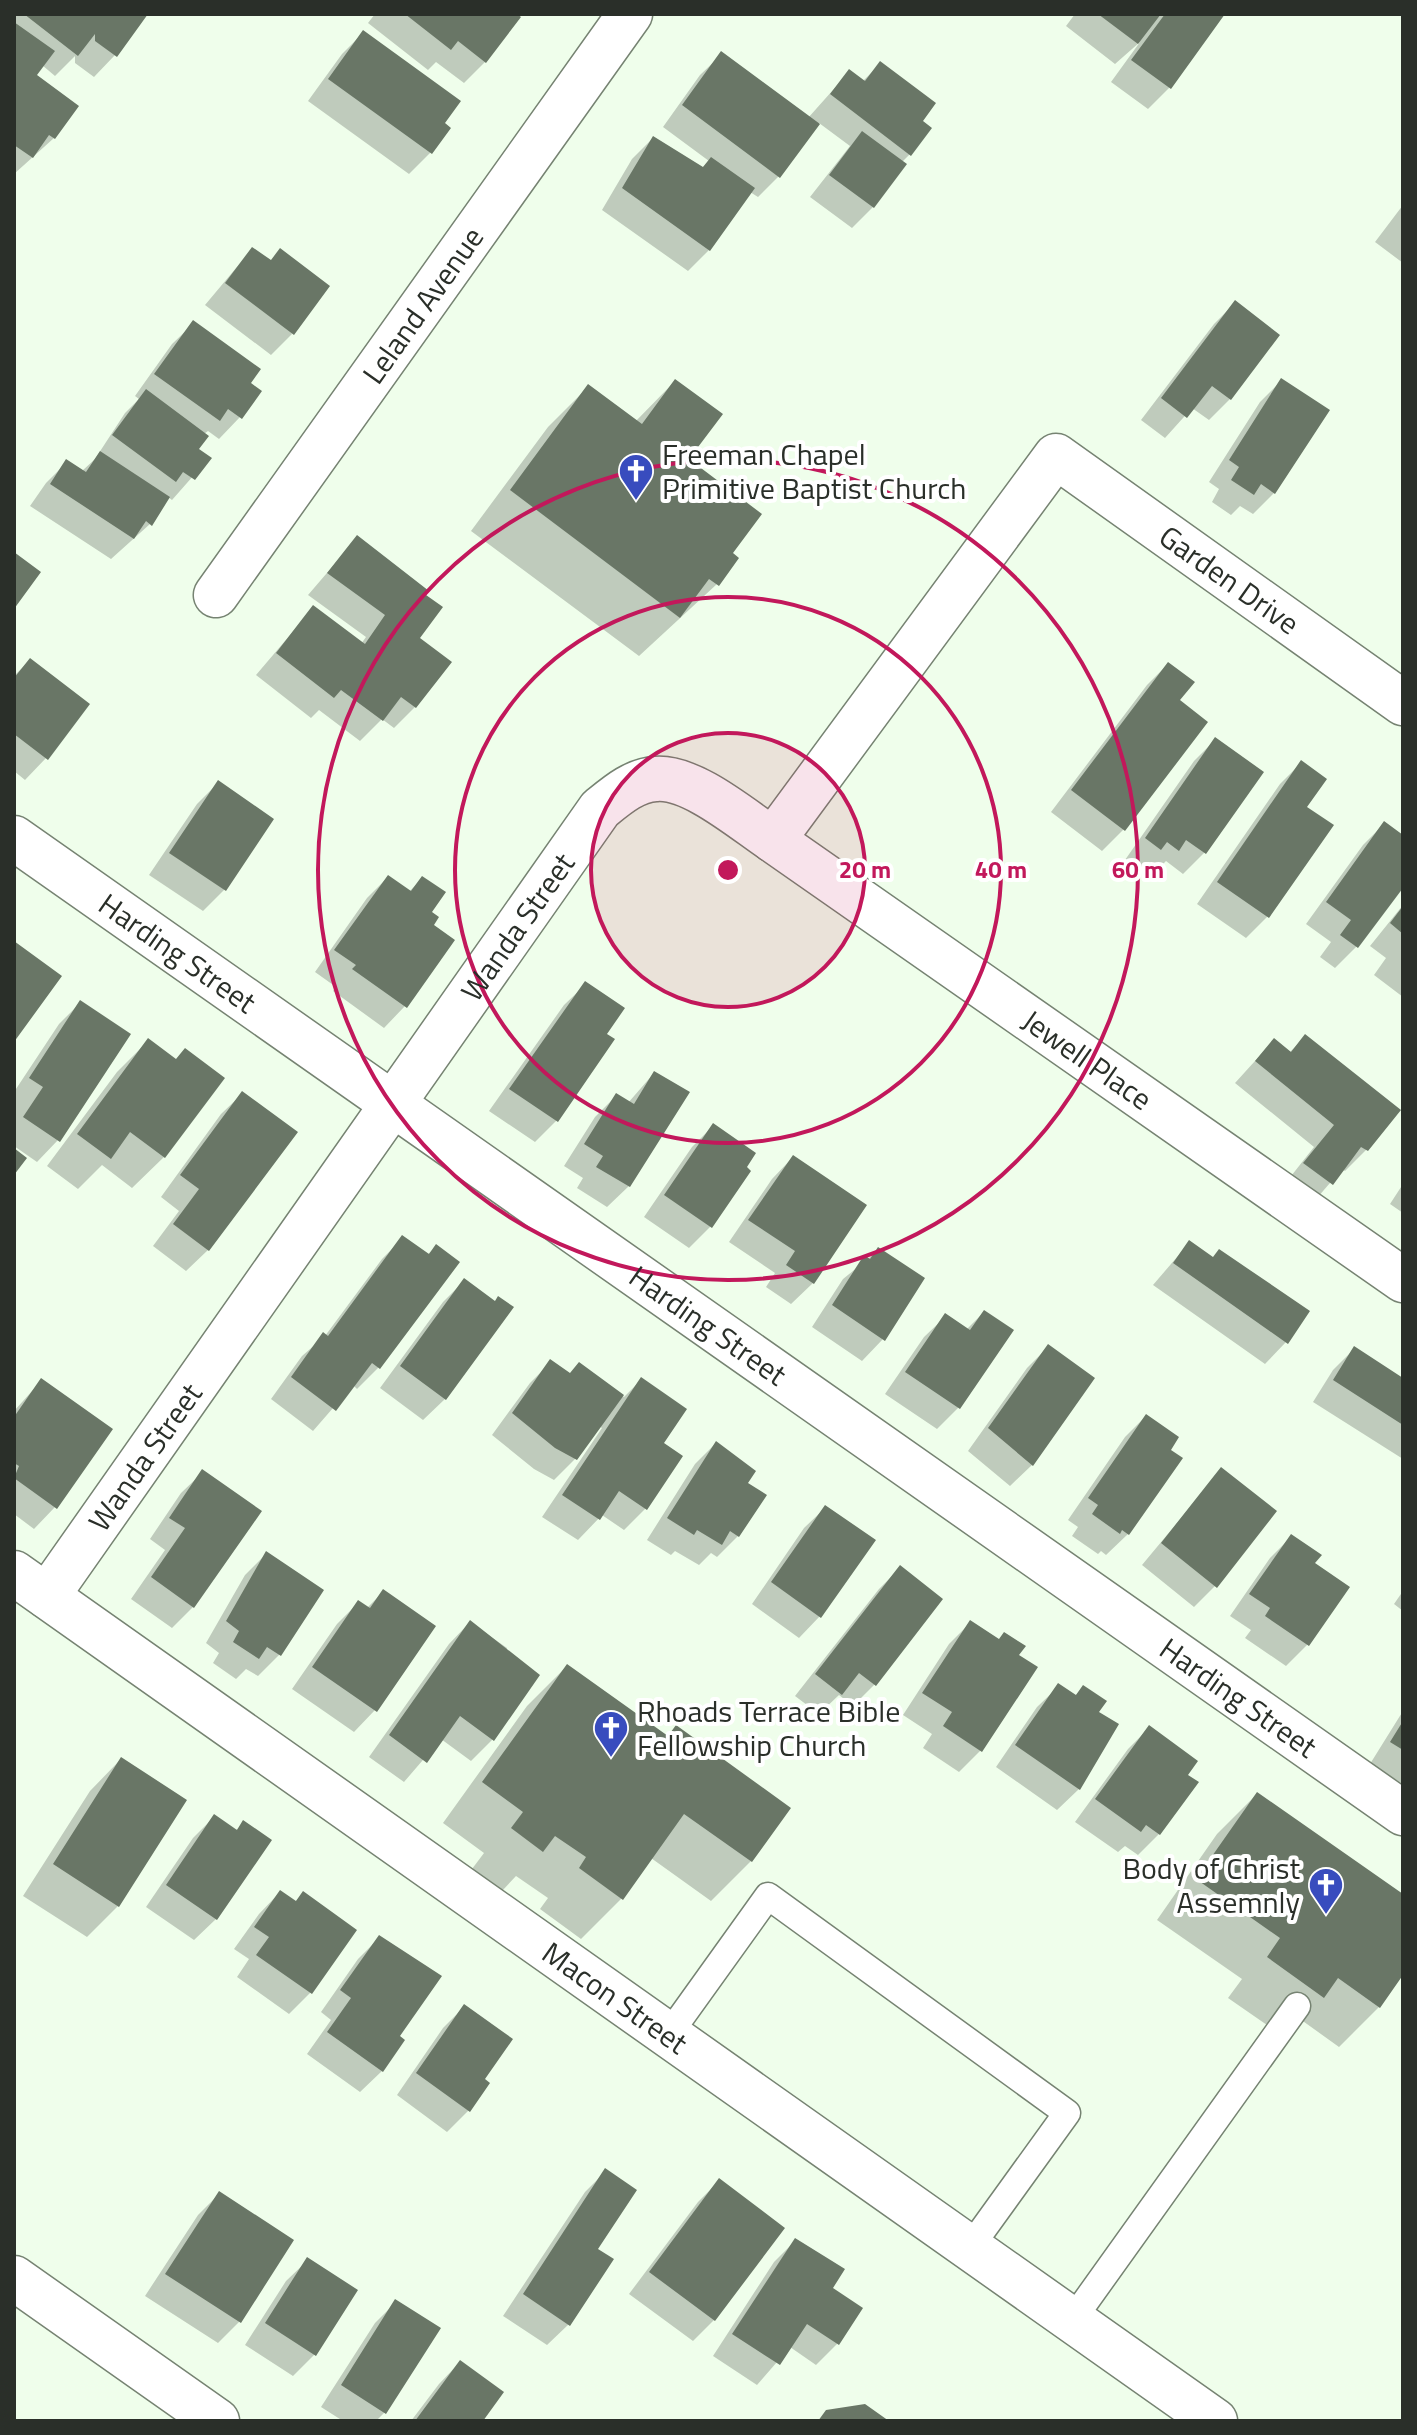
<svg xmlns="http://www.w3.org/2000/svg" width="1417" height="2435" font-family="'Titillium Web',sans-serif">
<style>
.shadow{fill:#0003}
.building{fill:#697666}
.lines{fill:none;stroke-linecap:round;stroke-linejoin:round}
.service-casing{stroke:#768372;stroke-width:29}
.minor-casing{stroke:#768372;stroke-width:47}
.service{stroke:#fff;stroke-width:26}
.minor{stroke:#fff;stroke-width:44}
.ring{fill:none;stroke:#c2185b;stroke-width:4}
.labels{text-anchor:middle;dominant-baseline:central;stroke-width:8;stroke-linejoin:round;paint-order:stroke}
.street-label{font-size:30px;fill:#2a2f29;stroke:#fff}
.poi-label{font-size:30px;fill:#2a2f29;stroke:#fff;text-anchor:start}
.centre{fill:#c2185b;stroke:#fff;stroke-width:4}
.ring-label{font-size:24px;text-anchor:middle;font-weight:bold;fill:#c2185b;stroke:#fff;stroke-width:8;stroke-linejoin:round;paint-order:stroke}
</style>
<rect width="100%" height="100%" fill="#effeeb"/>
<path class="shadow" d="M16 14H146L115 55 94 77 75 63V56L55 76 42 65 34 76 54 138 14 174Z
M375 14H514L485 62 464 83 436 62 428 70 368 23Z
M1075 14H1223L1169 88 1148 109 1111 82 1140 42 1115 64 1066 26Z
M363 33 442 123 430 153 409 174 308 101 342 54Z
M722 54 808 118 849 72 862 82 880 64 920 121 910 154 901 163 904 165 873 207 852 228 810 197 850 146 819 123 779 176 758 197 750 192 709 250 688 271 602 210 632 159 653 138 702 168 709 161 663 127 700 75Z
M1403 205V263L1375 242Z
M252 249 292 334 271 355 205 305Z
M1235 303 1230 399 1209 420 1192 408 1165 438 1141 420 1214 324Z
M194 323 249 384 240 417 219 439 208 431 204 434 196 449 209 458 172 500 168 497 150 524 111 559 30 506 46 483 67 462 82 471 95 459 125 413 139 399 135 396 172 344Z
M675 381 687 460 730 553 717 584 639 656 471 531 548 427 588 387 635 422Z
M1281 381 1274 493 1253 514 1240 506 1231 515 1212 502 1219 489 1209 482 1260 402Z
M357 538 417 639 415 707 394 728 382 719 360 741 319 710 311 718 256 675 313 608 361 644 366 637 308 595Z
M30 660 46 758 25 780 14 771V676Z
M1168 664 1177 701 1123 830 1102 851 1051 812 1147 685Z
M1215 740 1204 853 1183 874 1166 861 1156 871 1145 863 1139 870 1125 860 1194 761Z
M1301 763 1305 807 1331 825 1267 917 1246 938 1197 904 1280 784Z
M218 783 224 890 203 911 149 875 197 804Z
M1384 824 1403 837V885L1356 947 1335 968 1320 957 1331 942 1306 924 1363 845Z
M388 877 409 892 422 878 430 912 405 1006 384 1028 333 991 336 987 315 972 367 898Z
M1403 905V997L1374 975 1386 958 1370 946Z
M586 984 604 1035 556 1121 535 1142 489 1111 564 1005Z
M80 1003 58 1140 37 1162 14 1146V1092L59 1024Z
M1305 1037 1367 1149 1345 1171 1342 1169 1311 1205 1284 1185 1314 1147 1235 1083 1274 1040 1289 1053Z
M148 1041 164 1157 132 1188 102 1165 78 1189 47 1166 117 1072Z
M654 1073 629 1186 607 1207 577 1188 583 1178 564 1166 595 1117 616 1096 628 1103Z
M243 1093 208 1250 186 1271 153 1246 179 1211 161 1197 221 1114Z
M713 1126 710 1227 689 1248 644 1217 692 1147Z
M793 1157 813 1283 791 1304 766 1287 775 1273 729 1242 772 1179Z
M1403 1184V1213L1390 1204Z
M403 1238 427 1255 436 1247 457 1263 378 1368 357 1389 353 1385 313 1431 271 1399 302 1356 325 1336 382 1259Z
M1189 1243 1286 1342 1265 1364 1153 1285Z
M879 1250 883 1339 862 1361 812 1327 843 1279Z
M464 1281 445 1399 423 1420 380 1388 443 1302Z
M984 1312 1011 1331 958 1408 937 1429 885 1394 924 1337 946 1316 966 1330Z
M1048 1347 1032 1465 1010 1486 968 1451 1027 1368Z
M1354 1349 1403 1380V1459L1313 1402 1333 1370Z
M551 1362 569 1375 579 1365 624 1397 641 1380 661 1444 645 1509 624 1530 602 1515 578 1540 542 1517 602 1428 599 1426 575 1459 554 1480 534 1469 492 1435 530 1383Z
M41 1381 55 1507 34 1529 14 1514V1411Z
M1146 1416 1168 1451 1180 1459 1128 1534 1106 1555 1101 1551 1098 1554 1072 1536 1078 1527 1068 1520 1125 1437Z
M716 1443 746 1484 738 1536 717 1557 711 1553 699 1565 675 1551 671 1555 647 1540 695 1464Z
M1221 1470 1215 1586 1194 1607 1142 1565Z
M203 1472 193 1607 172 1628 131 1599 165 1550 150 1539 181 1493Z
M826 1507 820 1616 799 1638 752 1604 804 1528Z
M1291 1537 1313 1563 1347 1587 1307 1645 1286 1666 1245 1638 1251 1630 1230 1616 1270 1558Z
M266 1554 321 1590 279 1655 258 1676 246 1669 236 1679 213 1663 219 1653 206 1643 245 1575Z
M900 1568 941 1600 874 1685 853 1706 839 1695 819 1714 795 1696 879 1589Z
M1403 1591V1611L1394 1604Z
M383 1592 375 1710 354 1732 292 1689 337 1624 359 1602 367 1608Z
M470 1622 507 1648 492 1740 471 1761 441 1739 404 1782 369 1757 449 1644Z
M970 1623 1036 1668 980 1751 959 1772 923 1748 932 1734 903 1715 949 1644Z
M567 1666 666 1737 676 1727 751 1861 711 1901 651 1858 621 1899 581 1939 540 1909 548 1898 516 1876 502 1891 472 1869 484 1853 443 1823 527 1706Z
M1059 1686 1075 1696 1083 1687 1097 1712 1079 1789 1057 1810 996 1767 1037 1707Z
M1403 1711V1784L1370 1764Z
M1149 1728 1185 1775 1159 1834 1138 1855 1125 1846 1118 1852 1075 1822 1128 1749Z
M121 1759 118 1906 87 1937 23 1896 90 1791Z
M1257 1794 1403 1897V1971L1379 2007 1339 2047 1300 2019 1283 2036 1228 1998 1242 1979 1157 1920 1217 1834Z
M214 1817 235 1831 244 1823 269 1840 216 1919 194 1940 146 1907 193 1838Z
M280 1892 295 1902 303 1894 355 1931 310 1993 289 2014 237 1977 249 1959 234 1949 259 1914Z
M379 1938 382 2071 360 2092 307 2054 331 2020 321 2012 358 1959Z
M464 2007 482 2079 469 2110 447 2132 397 2095 443 2028Z
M606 2171 595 2250 569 2324 547 2345 503 2316 585 2192Z
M719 2181 714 2320 693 2341 629 2294 698 2202Z
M219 2194 291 2241 239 2322 218 2343 145 2296 198 2215Z
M795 2241 830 2289 837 2344 816 2365 790 2347 757 2385 713 2356 774 2262Z
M308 2260 355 2291 314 2355 293 2376 245 2345 286 2281Z
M396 2302 384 2413 376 2421H343L321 2407 375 2323Z
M460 2362 481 2421H411L439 2384Z"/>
<path class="building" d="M24 14H148L117 57 95 41V34L78 56Z
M405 14H517L521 17 486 63 458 41 451 50Z
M1098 14H1161L1138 44Z
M1165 14H1225L1171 89 1131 60Z
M14 22 55 51 37 75 79 106 55 139 49 135 33 158 14 145Z
M363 30 461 101 445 123 451 128 432 154 328 79Z
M721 51 820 124 780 178 682 105Z
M880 61 936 103 923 121 932 128 911 156 830 94 849 69 865 81Z
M862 131 907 164 874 208 829 175Z
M653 136 703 167 711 157 755 188 710 251 622 188Z
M252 247 271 260 280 248 330 286 294 335 225 283Z
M1235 300 1280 335 1231 400 1212 386 1187 418 1161 398Z
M193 320 261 369 251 383 262 391 242 419 228 409 220 421 154 374Z
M1281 378 1330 410 1275 494 1261 484 1254 495 1231 480 1239 467 1229 460Z
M675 379 723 414 689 459 762 514 733 553 739 558 719 586 709 579 680 618 510 490 588 384 642 424Z
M146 389 209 436 199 449 212 458 195 480 183 472 176 482 112 435Z
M100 451 170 497 152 526 146 521 134 539 50 484 66 459 86 472Z
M357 535 429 591 426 595 443 607 420 638 452 662 416 708 401 697 383 721 341 690 334 698 276 653 313 605 365 644 385 615 327 573Z
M14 552 41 572 14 609Z
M30 658 90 704 48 760 14 734V678Z
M1168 662 1195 682 1180 700 1208 722 1125 831 1071 790Z
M1215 737 1264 772 1206 854 1186 840 1179 851 1167 842 1161 850 1145 838Z
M1301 760 1327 779 1307 807 1334 825 1269 918 1217 882Z
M218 780 274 819 226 891 169 853Z
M1384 821 1403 835V888L1358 948 1340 935 1351 920 1326 902Z
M388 875 411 891 422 876 446 892 432 912 439 917 434 925 455 940 407 1008 352 969 356 965 334 950Z
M1403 906V934L1390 923Z
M14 941 62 976 14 1042Z
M585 981 625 1008 607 1034 615 1039 558 1122 509 1089Z
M80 1000 131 1034 60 1142 23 1117 43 1087 29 1078Z
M1305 1034 1401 1110 1368 1151 1361 1147 1333 1185 1303 1163 1334 1125 1255 1061 1274 1038 1291 1052Z
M148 1038 176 1059 185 1048 225 1078 165 1158 130 1132 111 1159 77 1134Z
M654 1071 690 1092 630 1187 596 1167 603 1156 584 1144 616 1093 634 1104Z
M242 1091 298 1132 209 1251 173 1224 199 1189 180 1175Z
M713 1123 756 1153 747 1167 751 1171 712 1228 664 1195Z
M14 1148 27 1158 14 1175Z
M793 1155 867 1205 814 1284 786 1265 795 1251 748 1220Z
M402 1235 429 1254 436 1244 460 1262 380 1369 372 1363 336 1411 291 1377 323 1332 328 1336Z
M1189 1240 1213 1257 1219 1249 1310 1311 1288 1344 1173 1263Z
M878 1247 925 1278 885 1341 832 1305 864 1255 870 1259Z
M464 1278 495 1301 498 1296 514 1307 446 1400 400 1366Z
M984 1310 1014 1330 960 1409 905 1372 945 1313 970 1330Z
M1048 1344 1095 1378 1033 1466 988 1428Z
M1354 1346 1403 1378V1425L1333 1380Z
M550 1359 570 1373 579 1362 624 1395 577 1460 555 1448 512 1413Z
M641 1377 687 1409 664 1443 683 1456 647 1510 619 1491 600 1520 562 1495Z
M41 1378 113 1429 57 1509 14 1478 19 1466 14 1463V1417Z
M1146 1414 1179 1437 1171 1450 1183 1458 1129 1535 1122 1530 1120 1534 1092 1514 1098 1505 1088 1498Z
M716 1441 756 1471 748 1483 767 1495 739 1537 730 1531 722 1545 697 1530 694 1535 667 1518Z
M1221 1467 1277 1511 1217 1588 1161 1543Z
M202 1469 262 1511 194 1608 151 1577 185 1528 169 1518Z
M825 1505 876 1540 821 1618 771 1582Z
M1291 1534 1322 1555 1315 1563 1350 1587 1309 1646 1265 1616 1270 1608 1249 1594Z
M266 1551 324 1590 281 1656 267 1647 259 1659 233 1642 239 1631 226 1621Z
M900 1565 943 1599 876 1686 859 1673 842 1695 815 1674Z
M383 1589 436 1626 377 1712 312 1667 358 1600 370 1608Z
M470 1620 540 1675 494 1741 460 1716 427 1763 389 1735Z
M970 1620 999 1639 1004 1632 1026 1646 1019 1655 1038 1667 982 1752 943 1726 952 1712 922 1693Z
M567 1664 668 1736 676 1725 791 1808 752 1862 684 1814 623 1900 579 1868 586 1857 555 1836 543 1852 511 1828 523 1812 482 1782Z
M1058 1683 1076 1695 1083 1685 1107 1701 1099 1712 1119 1724 1080 1790 1015 1745Z
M1403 1721V1750L1390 1742Z
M1149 1725 1198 1761 1188 1775 1199 1782 1160 1835 1146 1825 1141 1832 1095 1799Z
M121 1757 187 1800 119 1907 53 1864Z
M1257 1792 1403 1894V1975L1380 2008 1338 1978 1324 1998 1267 1957 1280 1938 1196 1879Z
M214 1814 237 1830 243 1820 272 1840 217 1920 166 1885Z
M280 1890 296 1901 303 1891 357 1930 312 1994 256 1955 269 1937 254 1927Z
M379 1935 442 1976 400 2036 405 2040 383 2072 327 2032 351 1998 340 1990Z
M464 2004 513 2039 485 2079 490 2083 470 2112 416 2073Z
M605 2168 637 2190 598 2249 614 2259 570 2326 523 2294Z
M719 2178 785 2228 715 2321 649 2272Z
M219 2191 294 2240 241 2323 165 2274Z
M795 2238 845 2269 833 2288 863 2308 839 2345 807 2324 780 2365 732 2334Z
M307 2257 358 2290 316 2356 265 2323Z
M395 2299 441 2328 386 2414 341 2385Z
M460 2360 504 2392 483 2421H415Z
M865 2404 889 2421H818L826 2410Z"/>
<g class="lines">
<defs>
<path id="service" d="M669 2034 768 1896 1067 2113 971 2246
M1073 2319 1297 2006"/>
<g id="minor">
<path id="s1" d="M216 595 630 14"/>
<path id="s2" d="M14 838 1403 1813"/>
<path id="s3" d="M773 840 1056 456 1403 703"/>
<path id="s4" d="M14 1573 1215 2421"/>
<path id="s5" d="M47 1596 600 809C616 796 634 780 656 779 692 776 743 820 773 840L1403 1280"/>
<path d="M14 2278 217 2421"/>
</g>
</defs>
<use href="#service" class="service-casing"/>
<use href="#minor" class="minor-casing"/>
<use href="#service" class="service"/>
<use href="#minor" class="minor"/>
</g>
<circle cx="728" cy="870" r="137" fill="#c2185b" fill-opacity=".12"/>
<g class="ring">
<circle cx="728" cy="870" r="137"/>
<circle cx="728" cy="870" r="273"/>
<circle cx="728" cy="870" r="410"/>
</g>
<defs>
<symbol id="church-pin" viewBox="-11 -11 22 30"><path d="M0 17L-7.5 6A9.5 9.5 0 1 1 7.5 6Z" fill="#384cbe" stroke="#fff"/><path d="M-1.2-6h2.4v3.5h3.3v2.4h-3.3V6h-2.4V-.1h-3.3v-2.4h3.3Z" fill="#fff"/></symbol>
</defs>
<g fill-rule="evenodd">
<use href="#church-pin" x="616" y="451" width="40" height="54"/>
<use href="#church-pin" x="591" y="1708" width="40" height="54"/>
<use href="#church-pin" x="1306" y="1865" width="40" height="54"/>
</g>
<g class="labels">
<g class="street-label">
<text stroke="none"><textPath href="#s1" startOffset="356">Leland Avenue</textPath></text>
<text stroke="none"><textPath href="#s3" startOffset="690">Garden Drive</textPath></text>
<text stroke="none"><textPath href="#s5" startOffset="818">Wanda Street</textPath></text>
<text stroke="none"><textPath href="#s2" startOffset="200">Harding Street</textPath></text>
<text stroke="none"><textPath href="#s5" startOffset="1544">Jewell Place</textPath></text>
<text stroke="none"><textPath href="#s2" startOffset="848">Harding Street</textPath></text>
<text stroke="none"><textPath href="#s5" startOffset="170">Wanda Street</textPath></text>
<text stroke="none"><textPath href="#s2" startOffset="1496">Harding Street</textPath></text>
<text stroke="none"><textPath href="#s4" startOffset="736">Macon Street</textPath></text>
</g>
<g class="poi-label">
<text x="662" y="454">Freeman Chapel<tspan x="662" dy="34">Primitive Baptist Church</tspan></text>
<text x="637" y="1711">Rhoads Terrace Bible<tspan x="637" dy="34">Fellowship Church</tspan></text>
<text x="1300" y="1868" text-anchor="end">Body of Christ<tspan x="1300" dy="34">Assemnly</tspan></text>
</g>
</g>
<circle cx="728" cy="870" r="12" class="centre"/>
<g class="ring-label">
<text x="865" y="878">20 m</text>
<text x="1001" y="878">40 m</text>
<text x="1138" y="878">60 m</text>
</g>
<rect width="1417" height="2435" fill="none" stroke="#2a2f29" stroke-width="32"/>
</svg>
